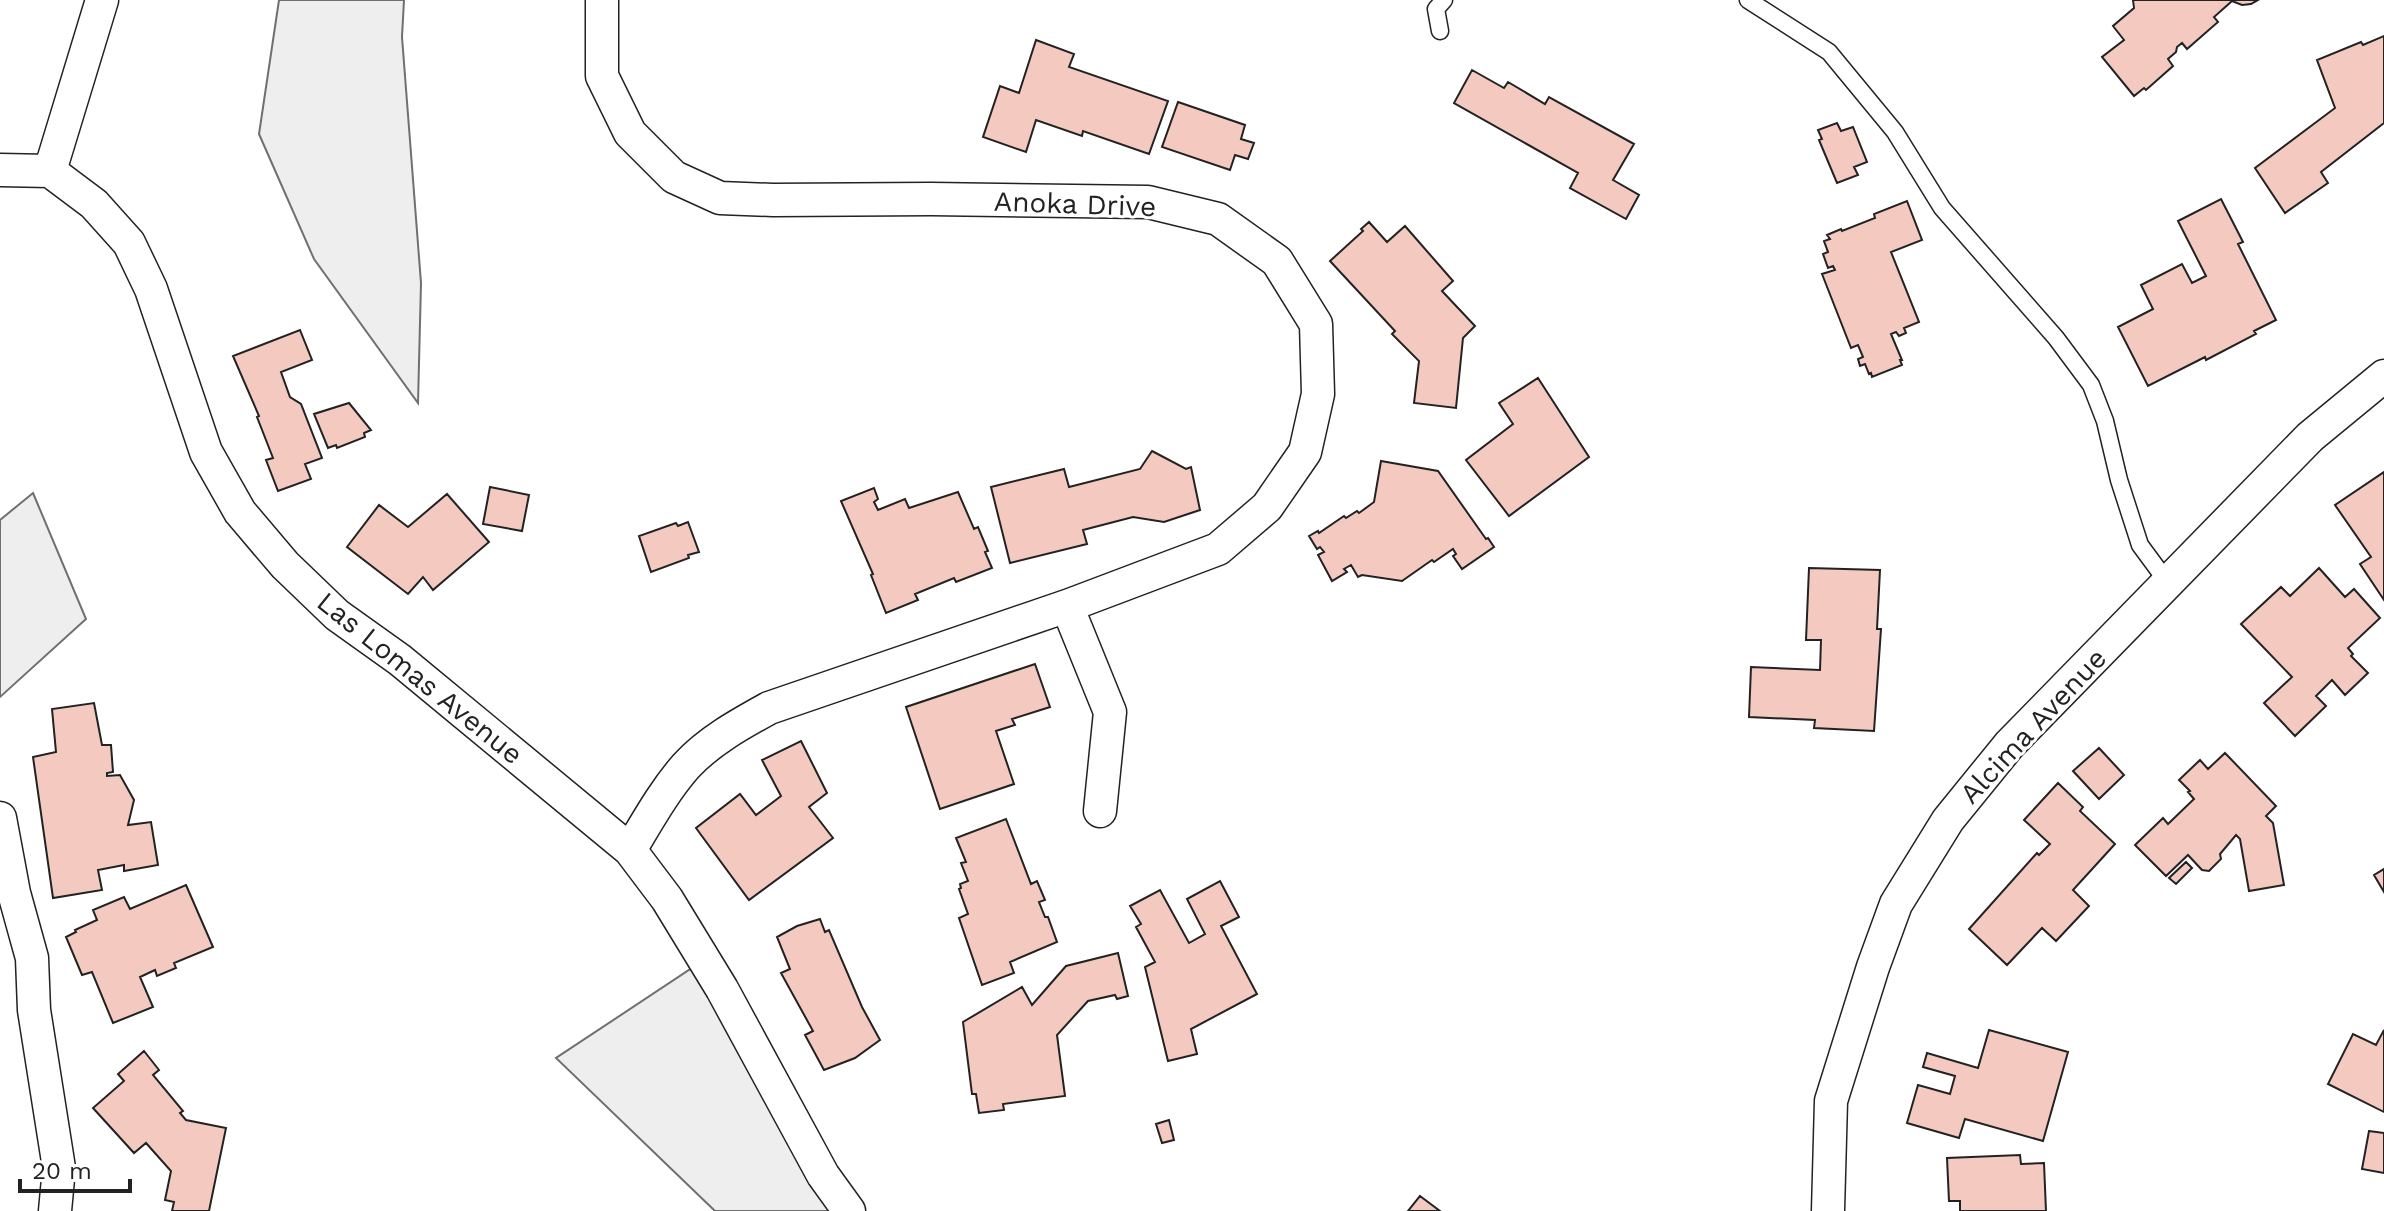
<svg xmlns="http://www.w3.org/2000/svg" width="2384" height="1211" font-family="'Work Sans',sans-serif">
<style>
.green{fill:#eee;stroke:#6f6f6f;stroke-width:2}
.building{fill:#f3c9c0;stroke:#222;stroke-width:2}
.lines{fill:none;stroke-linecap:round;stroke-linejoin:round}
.lane-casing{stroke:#222;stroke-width:19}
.street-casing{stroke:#222;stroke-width:35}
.lane{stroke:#fff;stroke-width:16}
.street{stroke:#fff;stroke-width:32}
.labels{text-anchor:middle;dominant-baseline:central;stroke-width:6;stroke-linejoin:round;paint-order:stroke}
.street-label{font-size:28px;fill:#222;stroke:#fff}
</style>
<rect width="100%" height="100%" fill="#fff"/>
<path class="green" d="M279 0H404L402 37 421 283 418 403 314 259 259 134Z
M33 493 86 619 0 697V520Z
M704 960 849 1211H715L556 1058Z"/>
<path class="building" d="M2133 0H2258L2251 4 2242 5 2232 1 2214 17 2218 22 2187 49 2182 43 2177 47 2176 52 2168 59 2173 66 2146 90 2144 88 2134 96 2102 57 2124 40 2113 26 2134 8Z
M2384 36V123L2321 172 2328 183 2285 213 2255 168 2335 108 2317 60 2361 42 2363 45Z
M1036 40 1074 54 1069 67 1168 101 1149 154 1083 131 1082 136 1036 120 1026 152 983 137 1000 86 1019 93Z
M1472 70 1504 88 1508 82 1545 104 1549 97 1634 144 1613 180 1639 195 1626 219 1570 188 1578 173 1454 103Z
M1178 102 1245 125 1241 139 1254 143 1248 159 1235 155 1230 170 1162 147Z
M1837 123 1841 131 1853 127 1867 162 1854 167 1858 175 1837 183 1819 140 1822 139 1818 130Z
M2221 199 2243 242 2238 244 2276 320 2254 331 2256 334 2206 360 2205 357 2148 386 2118 327 2153 309 2141 285 2182 264 2192 283 2206 276 2178 221Z
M1907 201 1922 240 1891 252 1919 322 1904 328 1906 333 1899 336 1896 332 1891 334 1902 360H1900L1902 365 1872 377 1871 373 1869 374 1865 364 1860 366 1858 359 1863 357 1858 345 1851 348 1822 274 1835 270 1833 266 1828 268 1823 254 1828 252 1824 241 1830 239 1827 235 1841 229 1842 231 1875 218 1874 214Z
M1369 222 1387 242 1405 226 1453 281 1442 291 1475 326 1463 338 1456 408 1414 403 1419 361 1392 334 1395 331 1330 261 1363 231 1361 229Z
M300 330 312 360 281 372 290 397 301 404 322 458 305 464 311 479 278 491 266 460 273 458 257 417 259 416 233 356Z
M1538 378 1589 457 1509 516 1466 460 1513 424 1499 403Z
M349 403 371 430 364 433 365 437 337 448 336 445 328 448 314 414Z
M1152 451 1186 469 1191 467 1200 510 1164 522 1133 517 1083 530 1087 544 1010 563 991 487 1064 469 1069 487 1140 469Z
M1381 461 1438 471 1486 539 1488 538 1494 547 1462 569 1453 556 1456 554 1453 549 1434 562 1432 560 1402 581 1362 575 1358 577 1351 565 1344 569 1347 572 1332 581 1318 555 1324 552 1320 547 1317 549 1309 536 1318 531 1319 533 1344 516 1346 518 1357 511 1359 513 1374 502Z
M2384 472V600L2360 564 2371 557 2335 505Z
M490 487 529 495 522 531 483 524Z
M874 488 878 499 874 502 878 510 905 499 909 508 958 492 974 529 978 527 988 551 985 552 992 568 956 582 954 578 915 594 918 600 886 613 871 575 873 574 841 501Z
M447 494 489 542 433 590 423 577 408 594 347 547 379 505 408 527Z
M688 522 699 552 688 555 689 558 651 572 639 536 676 523 678 526Z
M1809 568 1880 570 1877 629H1881L1874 731 1814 728 1815 720 1749 717 1751 667 1820 670 1821 640H1806Z
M2319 568 2345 597 2354 589 2380 618 2348 648 2353 654 2351 656 2368 673 2345 695 2332 680 2316 696 2326 706 2295 736 2264 703 2292 677 2241 624 2281 587 2290 596Z
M1035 664 1050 707 1012 719 1015 725 996 731 1014 784 940 809 906 707Z
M94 703 102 745H111L113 772 107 773V776L120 775 134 800 128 825 151 822 158 865 124 871V865L98 870 102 890 53 898 33 757 56 752 52 709Z
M801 741 827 793 809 807 833 838 749 900 696 828 740 794 756 815 781 796 762 760Z
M2099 748 2124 775 2099 799 2073 771Z
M2225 753 2276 806 2266 816 2273 823 2284 885 2249 891 2240 839 2236 835 2220 854 2221 859 2209 871 2202 870 2188 855 2166 876 2135 845 2163 818 2168 824 2194 799 2188 792 2190 791 2179 780 2200 760 2208 769Z
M2058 783 2083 807 2080 811 2115 844 2073 890 2089 906 2056 941 2042 928 2007 965 1969 929 2037 853 2039 855 2050 844 2024 820Z
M1006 819 1031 884 1037 881 1045 900 1039 902 1045 917H1048L1057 942 1010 962 1014 973 982 985 959 918 968 914 959 889 961 888 960 884 968 881 961 863 966 862 956 838Z
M2186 862 2192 868 2176 884 2169 878Z
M2384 869V892L2374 875Z
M1220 881 1239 917 1221 926 1257 994 1191 1029 1197 1054 1168 1061 1145 967 1155 962 1136 927 1141 924 1130 906 1160 890 1189 943 1205 934 1187 899Z
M186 885 213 947 174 963 176 968 157 976 155 970 140 977 153 1007 113 1023 92 972 82 975 66 937 76 932 75 930 97 920 93 910 124 897 130 909Z
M820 919 825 932 829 930 862 1007 880 1040 855 1058 824 1070 805 1035 813 1031 781 973 790 969 777 937 797 926Z
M1118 953 1128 996 1117 999 1115 995 1088 1001 1057 1035 1065 1096 1003 1104 1004 1110 979 1113 976 1094H972L963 1022 1022 987 1032 1005 1066 966Z
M1989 1030 2068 1052 2043 1141 1965 1119 1959 1138 1907 1123 1918 1085 1950 1094 1955 1076 1923 1067 1927 1053 1978 1068Z
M2384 1030V1112L2328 1084 2353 1034 2376 1045Z
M144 1051 159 1070 153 1075 183 1111 180 1113 186 1120 226 1128 209 1211H172L174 1202 165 1200 171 1171 146 1143 134 1153 93 1108 124 1081 118 1074Z
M1169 1120 1174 1140 1162 1143 1156 1124Z
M2369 1131 2384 1133V1173L2362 1169Z
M2020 1155 2021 1164 2044 1163 2046 1211H1960V1201H1949L1947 1158Z
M1420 1196 1440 1211H1408Z"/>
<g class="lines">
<defs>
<path id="lane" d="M1748 0 1829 52 1895 132 1942 208 2056 338 2091 385 2105 421 2119 480 2140 545 2168 583
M1440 31 1436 9 1444 0"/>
<path id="street" d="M602 0V76L630 133 674 177 720 198 773 200 931 199 1148 202 1218 219 1277 261 1316 324 1318 394 1305 452 1267 507 1218 549 1067 606 769 708C740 724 709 741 686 766 664 791 647 822 630 850
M0 170 50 171 94 204 129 243 151 289 206 452 240 512 285 565 337 615 400 660 630 850 667 899 722 989 823 1175 849 1211
M50 171 102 0
M1067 606 1110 712 1100 811
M0 818 14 893 32 958 34 1010 59 1168 55 1211
M1828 1211 1831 1101 1873 967 1896 904 1948 820 2009 745 2310 437 2384 376"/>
</defs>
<use href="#lane" class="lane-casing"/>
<use href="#street" class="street-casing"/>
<use href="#lane" class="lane"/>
<use href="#street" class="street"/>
</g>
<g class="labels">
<g class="street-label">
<text transform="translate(1075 204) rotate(2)">Anoka Drive</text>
<text transform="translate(420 678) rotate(39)">Las Lomas Avenue</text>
<text transform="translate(2033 726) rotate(-47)">Alcima Avenue</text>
</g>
</g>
<path d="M20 1179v12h110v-12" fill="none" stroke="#222222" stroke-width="4"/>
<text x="32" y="1179" font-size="24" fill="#222222" stroke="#ffffff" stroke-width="6" paint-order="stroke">20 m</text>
</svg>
